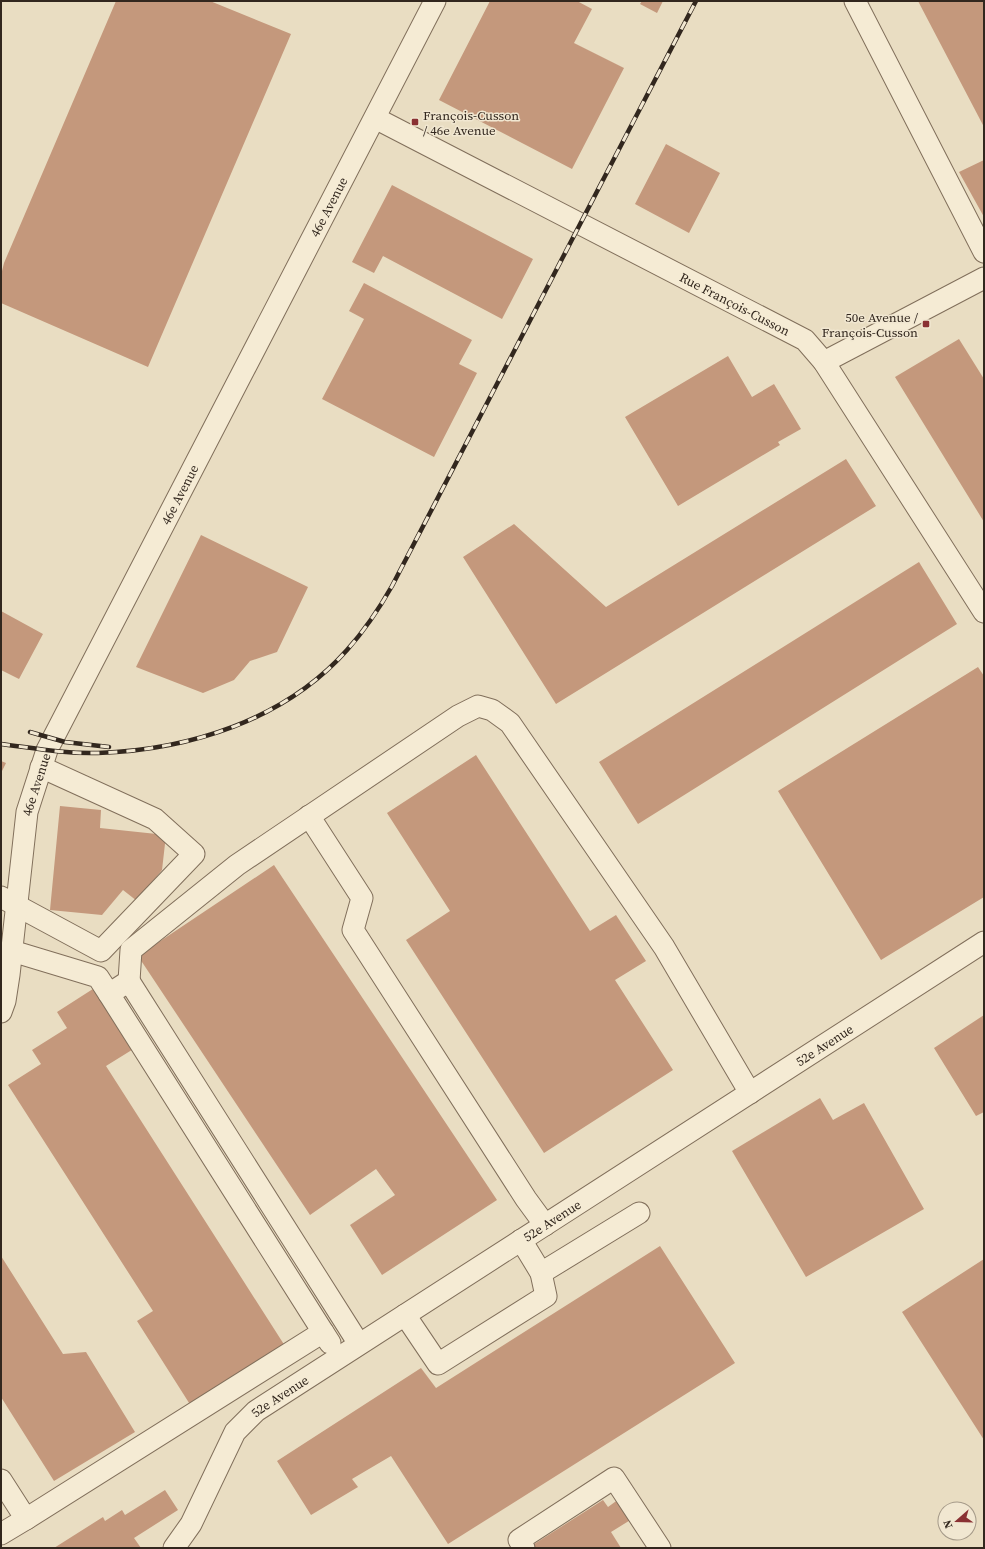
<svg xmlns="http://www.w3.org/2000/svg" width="985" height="1549" font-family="'Source Serif 4',serif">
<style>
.building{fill:#c4987c}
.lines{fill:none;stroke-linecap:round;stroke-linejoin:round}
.minor-casing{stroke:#816f5b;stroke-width:23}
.minor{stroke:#f5ebd4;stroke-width:21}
.rail-casing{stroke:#32271e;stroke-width:4.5}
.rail{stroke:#f1e7d1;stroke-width:3;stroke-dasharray:9;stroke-linecap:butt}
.poi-dot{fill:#8a3133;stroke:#f1e7d1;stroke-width:1.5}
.labels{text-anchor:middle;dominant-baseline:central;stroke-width:3;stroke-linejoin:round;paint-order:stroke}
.poi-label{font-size:13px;fill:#32271e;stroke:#f1e7d1;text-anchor:start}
.street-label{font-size:13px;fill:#32271e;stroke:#f1e7d1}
</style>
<rect width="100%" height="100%" fill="#e9ddc2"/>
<path class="building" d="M116 1H210L291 34 148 367 1 303V275L4 263Z
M490 1H577L592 9 574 43 624 68 572 169 439 100Z
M642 1H663L657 13 640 4Z
M918 1H984V127Z
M666 144 720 173 689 233 635 204Z
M984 160V217L959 172Z
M392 185 533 259 502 319 383 256 374 273 352 262Z
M364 283 472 340 459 364 477 373 434 457 322 399 364 319 349 311Z
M959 339 984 379V522L895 377Z
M728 356 752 397 774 384 801 429 778 442 780 445 678 506 625 417Z
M846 459 876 506 556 704 463 557 514 524 606 607Z
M201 535 308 587 277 652 250 661 234 680 203 693 136 667Z
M919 562 957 624 638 824 599 762Z
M1 611 43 634 19 679 1 670Z
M978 667 984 676V897L881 960 778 791Z
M476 755 590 931 616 915 646 961 615 980 673 1070 544 1153 406 940 450 911 387 813Z
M1 761 6 763 1 773Z
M60 806 101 810 100 828 166 835 162 870 137 901 123 890 102 915 50 910Z
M274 865 497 1200 382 1275 350 1225 395 1195 376 1169 310 1215 138 956Z
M96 987 135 1048 106 1066 285 1346 191 1406 137 1321 153 1311 8 1085 41 1064 32 1050 67 1028 57 1012Z
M984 1015V1112L976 1116 934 1048Z
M820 1098 833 1120 864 1103 924 1209 806 1277 732 1151Z
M660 1246 735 1363 448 1544 391 1456 352 1479 358 1487 311 1515 277 1461 421 1368 436 1388Z
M1 1256 63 1354 86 1352 135 1432 54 1481 1 1397Z
M984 1259V1440L902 1312Z
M165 1490 178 1510 134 1538 141 1548H54L103 1517 105 1521 122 1510 125 1515Z
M619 1499 632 1519 611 1532 621 1548H528L603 1500 608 1507Z"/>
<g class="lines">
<defs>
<g id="minor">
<path d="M855 1 984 252"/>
<path id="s1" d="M375 118 805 340 824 362 984 612"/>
<path d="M824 362 984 278"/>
<path d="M309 816 362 898 353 930 526 1199 545 1225"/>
<path d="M1 897 101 951 194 854 155 819 41 767"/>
<path d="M12 951 98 977 109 994"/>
<path d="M129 981 131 950 237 865 458 716 478 706 492 710 510 723 664 947 750 1093"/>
<path id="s2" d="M1 1012 5 1001 9 975 27 812 47 750 435 1"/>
<path d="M541 1273 639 1213"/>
<path d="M405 1315 438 1364 546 1296 541 1273 521 1240"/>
<path d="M323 1332 109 994 129 981 359 1344"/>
<path d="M1 1480 26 1519 323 1332 330 1343"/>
<path d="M1 1534 26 1519"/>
<path id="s3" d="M174 1548 191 1524 235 1432 256 1411 984 942"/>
<path d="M524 1548 519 1540 614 1478 660 1548"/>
</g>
</defs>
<use href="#minor" class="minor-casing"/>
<use href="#minor" class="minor"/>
<defs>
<path id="rail" d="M30 732 65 742 109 747
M1 744C33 748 65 754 98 753 189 750 285 720 347 650 364 631 379 609 392 586L696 1"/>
</defs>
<use href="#rail" class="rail-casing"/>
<use href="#rail" class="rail"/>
</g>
<g class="poi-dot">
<rect x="411" y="118" width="8" height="8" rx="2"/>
<rect x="922" y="320" width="8" height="8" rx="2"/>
</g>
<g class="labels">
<g class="poi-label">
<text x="423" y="115">François-Cusson<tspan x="423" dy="15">/ 46e Avenue</tspan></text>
<text x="918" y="317" text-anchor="end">50e Avenue /<tspan x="918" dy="15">François-Cusson</tspan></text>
</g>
<g class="street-label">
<text stroke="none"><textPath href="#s2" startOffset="879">46e Avenue</textPath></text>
<text stroke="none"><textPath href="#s1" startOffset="405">Rue François-Cusson</textPath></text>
<text stroke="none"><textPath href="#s2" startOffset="555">46e Avenue</textPath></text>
<text stroke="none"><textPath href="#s2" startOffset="231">46e Avenue</textPath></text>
<text stroke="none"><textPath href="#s3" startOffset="837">52e Avenue</textPath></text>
<text stroke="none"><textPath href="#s3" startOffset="513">52e Avenue</textPath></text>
<text stroke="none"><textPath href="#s3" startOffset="189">52e Avenue</textPath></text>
</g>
</g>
<rect width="985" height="1549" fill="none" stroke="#32271e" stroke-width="4"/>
<g transform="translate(957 1521) rotate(250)"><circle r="19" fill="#f1e7d1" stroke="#a59a89"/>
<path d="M0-3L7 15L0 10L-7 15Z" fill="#8a3133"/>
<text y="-6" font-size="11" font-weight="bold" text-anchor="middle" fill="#32271e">N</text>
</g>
</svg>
